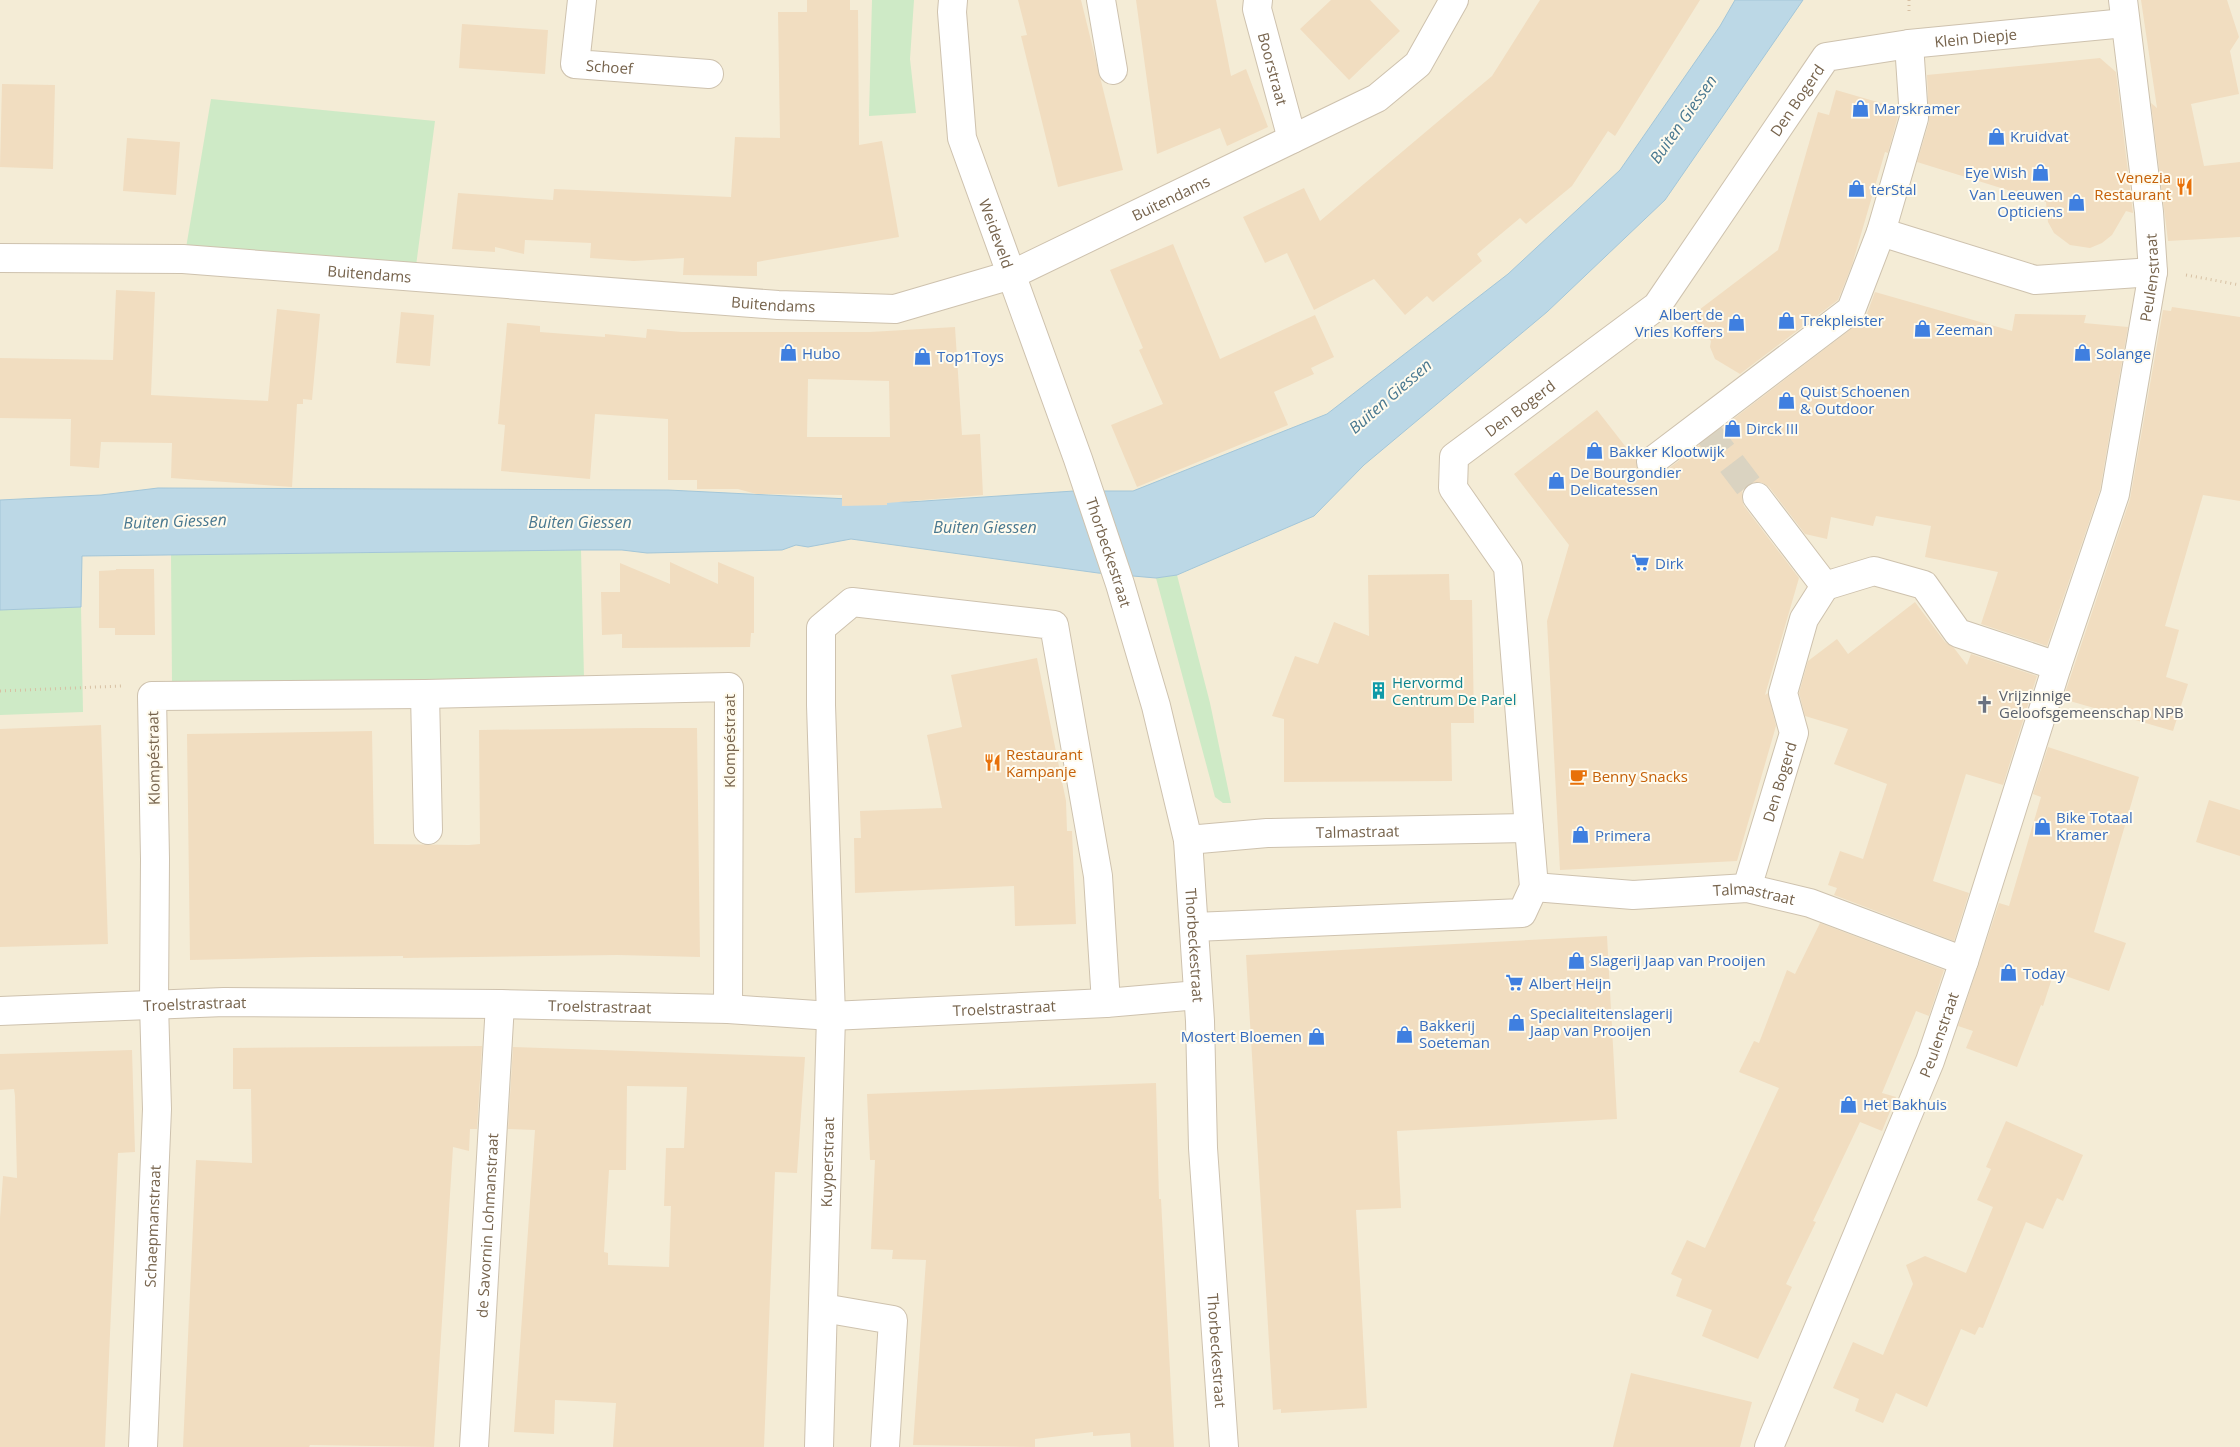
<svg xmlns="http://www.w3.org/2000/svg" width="2240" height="1447" font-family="'Open Sans',sans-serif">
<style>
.residential{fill:#f4ecd6}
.green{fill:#ceeac6}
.water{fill:#bcd8e6;stroke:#a3c6d8}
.building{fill:#f1ddc0;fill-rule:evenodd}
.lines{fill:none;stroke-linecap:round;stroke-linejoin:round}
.minor-tunnel{stroke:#dad3c1;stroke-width:28;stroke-dasharray:28 14;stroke-linecap:butt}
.minor-casing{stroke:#cec2ae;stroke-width:30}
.path{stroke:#d7c0a3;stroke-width:3;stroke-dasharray:1 4;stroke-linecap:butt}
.minor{stroke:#fff;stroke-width:28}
.labels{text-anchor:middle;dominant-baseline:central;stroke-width:4;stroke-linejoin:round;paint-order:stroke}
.street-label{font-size:15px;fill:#76634c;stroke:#fffbee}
.shop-label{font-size:15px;fill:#366cbe;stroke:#fffbee;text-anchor:start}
.food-label{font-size:15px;fill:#c56008;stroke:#fffbee;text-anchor:start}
.culture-label{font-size:15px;fill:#0d838f;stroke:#fffbee;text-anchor:start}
.worship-label{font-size:15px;fill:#5b616d;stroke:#fffbee;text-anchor:start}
.water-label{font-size:16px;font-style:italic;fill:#497890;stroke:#fffbee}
</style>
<rect width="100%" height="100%" fill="#fcf8e8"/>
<path class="residential" d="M0 0H2240V1447H0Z"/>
<path class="green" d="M872 0H914L910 59 916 113 869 116Z
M211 99 435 121 416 266 186 248Z
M581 550 584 678 172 683 171 555Z
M1177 575 1210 703 1231 803H1223L1215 797 1156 578Z
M81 607 83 712 0 715V610Z"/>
<path class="water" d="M1735 0H1803L1665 200 1547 312 1364 465 1314 516 1177 575 1156 578 1098 573 851 539 808 547 796 545 782 550 647 553 622 550H581L82 556 81 607 0 610V500L101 495 158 488 668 490 909 502 1074 491H1133L1327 414 1508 274 1620 170 1720 26Z"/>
<path class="building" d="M807 0H850V10H858L859 145 882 141 899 237 757 262V276L683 275 684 258 634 261 590 258 591 243 525 240 524 254 495 247V252L452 249 458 193 553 200 554 189 731 197 735 137 780 138 778 12H807Z
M1018 0H1081L1123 170 1058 187 1021 36 1027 35Z
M1136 0H1216L1231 76 1246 69 1268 127 1227 146 1220 128 1157 154Z
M1331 0H1370L1400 31 1349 80 1300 29Z
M1540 0H1700L1615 136 1608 131 1572 186 1526 224 1520 218 1477 254 1482 261 1433 302 1427 296 1405 315 1374 279 1314 310 1287 253 1265 263 1243 217 1304 188 1320 221 1492 76Z
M2141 0H2227L2239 37 2230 51 2239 94 2191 104 2204 166 2240 162V237L2168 241 2151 103 2157 108Z
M462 24 548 30 545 74 459 68Z
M2100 58 2116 72 2133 213 2126 211 2112 235 2102 243 2090 248 2070 245 2054 233 2048 222 2046 202 1917 162 1929 122 1927 75Z
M2 84 55 85 53 169 0 167Z
M1836 90 1898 108V116L1888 153 1885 152 1852 265 1838 300 1740 374 1715 359 1710 347 1711 341 1691 316 1778 250 1818 112 1829 115Z
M127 138 180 142 176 195 123 191Z
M1173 244 1220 359 1315 315 1334 357 1311 368 1314 374 1274 392 1288 425 1137 487 1111 425 1163 404 1139 350 1143 348 1110 270Z
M116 290 155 292 151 395 268 401 277 309 320 314 312 400 303 399V404H297L292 487 171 478 172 443 101 442 99 468 70 466 71 419 0 418V358L113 360Z
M1875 292 2012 331 2015 314 2086 315 2084 323 2128 327 2100 490 2047 646 1981 624 1998 572 1925 557 1931 526 1876 516 1873 526 1831 517 1827 539 1805 534 1769 487 1763 483 1755 482 1748 484 1742 491V499L1744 506 1799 578 1765 695 1768 693 1776 726 1737 861 1560 870 1547 621 1569 545 1514 474 1597 410 1636 460 1639 472 1645 477 1652 478 1660 475 1860 322 1866 316Z
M2172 307 2240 317V501L2203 495 2165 626 2179 630 2166 677 2188 684 2173 731 2063 699 2130 499 2163 310 2171 311Z
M401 312 434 315 430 366 396 363Z
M507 323 540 326V332L605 337V334L646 338 647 329 682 332H870L955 327 962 435 980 434 983 495 887 503V505L842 506V495L756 494 738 489H697V480H668V419L595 414 590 479 501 471 505 425 498 424ZM808 379 889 381 890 437H807Z
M670 562 718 584V562L754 577V633H751L750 647 622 648V634L602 635 601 592H620V563L670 584Z
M116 569H154L155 635H115V628H99V571L116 570Z
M1449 574 1450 600H1472L1474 723H1451L1452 781 1284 782V719L1272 716 1295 656 1318 664 1334 622 1369 636 1368 575Z
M1915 602 1945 642 1954 648 1967 665 1971 654 2037 676 2003 785 1966 774 1933 881 1969 893 1954 941 1834 895 1837 888 1828 885 1840 851 1863 859 1887 784 1834 764 1848 729 1805 716 1799 693 1808 661 1837 639 1848 654Z
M1037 658 1066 801 1067 831H1072L1076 924 1015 926 1014 886 855 893 854 838H861L860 811 942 808 927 735 962 727 951 675Z
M101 725 108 944 0 947V729Z
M642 728H697L700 957 617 955 403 958V956L313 957 190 960 187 734 372 731 374 844 469 845 480 844 479 730Z
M2048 747 2139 777 2094 932 2126 943 2109 991 2054 972 2043 1006 2041 1005 2017 1067 1966 1048 1973 1031 1958 1026 1999 903 2009 906 2041 797 2033 794Z
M2209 800 2240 810V856L2196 842Z
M1820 923 1944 970 1929 1016 1916 1011 1882 1093 1896 1097 1882 1131 1860 1122 1813 1221 1816 1222 1786 1284 1792 1287 1758 1359 1702 1336 1712 1310 1676 1296 1682 1279 1671 1274 1687 1240 1705 1248 1779 1088 1739 1072 1754 1041 1759 1043 1787 970 1795 974Z
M1607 936 1617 1119 1397 1131 1401 1208 1356 1210 1367 1408 1281 1413V1409L1273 1410 1246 955Z
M482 1046 477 1129H470L469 1151 453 1147 434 1447 310 1445 309 1447H183L196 1160 252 1163 251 1089H233V1048Z
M513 1047 805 1057 797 1173 775 1172 764 1447H613L616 1403 555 1400 554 1434 514 1432 535 1130 508 1129ZM627 1086 687 1087 684 1148H666L664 1206H671L669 1267 608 1265V1253L604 1252 609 1170H626Z
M132 1050 135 1152 118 1153 105 1447H0V1218L3 1176 17 1178 15 1096 14 1089 0 1090V1054Z
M1156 1083 1159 1199H1161L1174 1447H1131L1130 1433 1093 1436V1432L1035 1439V1447L913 1445 926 1260 892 1259 893 1250 871 1249 875 1160H870L867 1094Z
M2006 1121 2083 1155 2063 1201 2057 1198 2043 1229 2026 1222 1983 1328 1979 1327 1975 1335 1961 1329 1927 1407 1896 1393 1883 1423 1855 1411 1859 1399 1833 1388 1853 1342 1883 1355 1913 1284 1906 1265 1925 1256 1966 1273 1993 1207 1977 1200 1991 1169 1986 1167Z
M1631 1373 1752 1402 1740 1447H1613Z"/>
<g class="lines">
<path class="minor-tunnel" d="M1706 430 1757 497"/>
<defs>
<g id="minor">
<path id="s1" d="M582 0 575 64 709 74"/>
<path id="s2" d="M953 0 952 12 962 138 1078 459 1120 584 1156 706 1188 840 1200 1021 1203 1148 1224 1447"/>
<path d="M1101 0 1113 70"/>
<path id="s3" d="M1258 0 1257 9 1292 139"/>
<path d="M1881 232 2035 280 2153 272"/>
<path id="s4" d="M0 258 183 259 778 305 895 309 1011 275 1377 98 1418 64 1454 0"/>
<path d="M1651 462 1851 310 1881 232 1914 118 1909 44"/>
<path d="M1757 497 1825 586"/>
<path d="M1825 586 1874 571 1924 585 1958 633 2057 666"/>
<path d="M425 694 428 830"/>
<path id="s5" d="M1529 828 1508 567 1453 488 1454 457 1657 306 1826 57 1909 44 2125 23"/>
<path id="s6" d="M1188 840 1267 833 1529 828 1534 887 1522 913 1194 927"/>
<path id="s7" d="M1534 887 1633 895 1747 888 1810 903 1964 961"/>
<path id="s8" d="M1747 888 1794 733 1783 693 1804 619 1825 586"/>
<path id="s9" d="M0 1011 224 1002 500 1004 728 1009 831 1016 1106 1003 1198 995"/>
<path d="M823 1308 893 1320 885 1447"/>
<path id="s10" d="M143 1447 157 1109 154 1004 155 859 152 696 425 694 729 687 728 1009"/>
<path id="s11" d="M474 1447 500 1004"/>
<path id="s12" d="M819 1447 831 1016 821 705V628L852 602 1054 625 1098 876 1106 1003"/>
<path id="s13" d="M1769 1447 1930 1061 1964 961 2057 666 2115 494 2153 272 2149 212 2123 0"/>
</g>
</defs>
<use href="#minor" class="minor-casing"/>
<path class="path" d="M1909 11V0
M2186 275 2240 285
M0 691 122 686"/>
<use href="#minor" class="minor"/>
</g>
<defs>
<symbol id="shop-bare" viewBox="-9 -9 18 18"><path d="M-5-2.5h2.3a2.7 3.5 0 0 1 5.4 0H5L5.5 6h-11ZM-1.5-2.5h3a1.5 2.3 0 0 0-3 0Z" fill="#3f7fe0" stroke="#fffbee" stroke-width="2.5" paint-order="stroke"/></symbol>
<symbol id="restaurant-bare" viewBox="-9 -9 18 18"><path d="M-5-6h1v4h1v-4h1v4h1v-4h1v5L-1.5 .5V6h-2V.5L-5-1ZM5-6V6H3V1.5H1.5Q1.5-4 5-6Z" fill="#e8710a" stroke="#fffbee" stroke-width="2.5" paint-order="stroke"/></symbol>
<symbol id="supermarket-bare" viewBox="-9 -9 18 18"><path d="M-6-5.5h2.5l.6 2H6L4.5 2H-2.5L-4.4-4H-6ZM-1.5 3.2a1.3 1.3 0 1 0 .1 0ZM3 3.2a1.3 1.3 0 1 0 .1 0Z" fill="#3f7fe0" stroke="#fffbee" stroke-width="2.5" paint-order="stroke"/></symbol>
<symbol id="building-bare" viewBox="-9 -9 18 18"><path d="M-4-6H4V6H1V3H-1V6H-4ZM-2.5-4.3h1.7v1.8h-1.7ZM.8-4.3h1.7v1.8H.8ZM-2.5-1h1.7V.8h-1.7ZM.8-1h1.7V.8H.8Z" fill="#0f9aa8" stroke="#fffbee" stroke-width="2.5" paint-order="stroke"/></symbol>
<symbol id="church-bare" viewBox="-9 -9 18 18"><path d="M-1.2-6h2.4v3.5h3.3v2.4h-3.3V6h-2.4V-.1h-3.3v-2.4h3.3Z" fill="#6b7280" stroke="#fffbee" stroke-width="2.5" paint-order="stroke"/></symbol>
<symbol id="cafe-bare" viewBox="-9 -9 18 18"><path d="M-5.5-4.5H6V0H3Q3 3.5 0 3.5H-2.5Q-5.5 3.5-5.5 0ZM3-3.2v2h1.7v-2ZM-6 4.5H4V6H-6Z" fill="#e8710a" stroke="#fffbee" stroke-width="2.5" paint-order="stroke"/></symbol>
</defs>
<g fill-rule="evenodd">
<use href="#shop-bare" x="1848" y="96" width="25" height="25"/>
<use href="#shop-bare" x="1984" y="124" width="25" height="25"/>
<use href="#shop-bare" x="2028" y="160" width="25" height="25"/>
<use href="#restaurant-bare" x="2172" y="174" width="25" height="25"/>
<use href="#shop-bare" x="1844" y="176" width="25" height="25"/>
<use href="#shop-bare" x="2064" y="190" width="25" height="25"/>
<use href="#shop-bare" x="1774" y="308" width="25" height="25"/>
<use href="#shop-bare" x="1724" y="310" width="25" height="25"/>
<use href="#shop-bare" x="1910" y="316" width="25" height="25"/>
<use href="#shop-bare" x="776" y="340" width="25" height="25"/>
<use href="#shop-bare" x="2070" y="340" width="25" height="25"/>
<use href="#shop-bare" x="910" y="344" width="25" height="25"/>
<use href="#shop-bare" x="1774" y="388" width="25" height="25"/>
<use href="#shop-bare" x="1720" y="416" width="25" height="25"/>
<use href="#shop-bare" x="1582" y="438" width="25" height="25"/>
<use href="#shop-bare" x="1544" y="468" width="25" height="25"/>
<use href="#supermarket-bare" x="1628" y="550" width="25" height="25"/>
<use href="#building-bare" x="1366" y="678" width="25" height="25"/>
<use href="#church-bare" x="1972" y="692" width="25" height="25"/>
<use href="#restaurant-bare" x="980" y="750" width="25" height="25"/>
<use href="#cafe-bare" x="1566" y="764" width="25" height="25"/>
<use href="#shop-bare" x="2030" y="814" width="25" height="25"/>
<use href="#shop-bare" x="1568" y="822" width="25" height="25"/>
<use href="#shop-bare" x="1564" y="948" width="25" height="25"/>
<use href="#shop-bare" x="1996" y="960" width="25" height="25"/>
<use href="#supermarket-bare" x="1502" y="970" width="25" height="25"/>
<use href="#shop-bare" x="1504" y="1010" width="25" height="25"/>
<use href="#shop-bare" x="1392" y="1022" width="25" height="25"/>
<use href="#shop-bare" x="1304" y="1024" width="25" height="25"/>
<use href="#shop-bare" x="1836" y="1092" width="25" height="25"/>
</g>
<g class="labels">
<g class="street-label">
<text stroke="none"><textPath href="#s5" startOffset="1094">Klein Diepje</textPath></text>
<text stroke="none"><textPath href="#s1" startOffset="99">Schoef</textPath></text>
<text stroke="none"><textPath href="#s3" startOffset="71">Boorstraat</textPath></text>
<text stroke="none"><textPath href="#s5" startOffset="891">Den Bogerd</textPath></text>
<text stroke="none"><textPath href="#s4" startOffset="1195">Buitendams</textPath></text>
<text stroke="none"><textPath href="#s2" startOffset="240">Weideveld</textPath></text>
<text stroke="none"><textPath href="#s4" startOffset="370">Buitendams</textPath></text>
<text stroke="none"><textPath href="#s13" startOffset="1234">Peulenstraat</textPath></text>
<text stroke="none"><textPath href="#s4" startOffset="775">Buitendams</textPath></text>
<text stroke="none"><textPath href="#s5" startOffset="471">Den Bogerd</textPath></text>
<text stroke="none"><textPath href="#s2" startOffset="578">Thorbeckestraat</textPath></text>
<text transform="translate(729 741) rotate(-90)">Klompéstraat</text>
<text transform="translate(153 758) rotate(-91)">Klompéstraat</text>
<text stroke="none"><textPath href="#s8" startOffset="111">Den Bogerd</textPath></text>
<text stroke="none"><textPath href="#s6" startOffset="170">Talmastraat</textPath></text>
<text stroke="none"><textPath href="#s7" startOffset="221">Talmastraat</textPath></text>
<text stroke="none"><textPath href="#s2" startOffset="982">Thorbeckestraat</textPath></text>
<text stroke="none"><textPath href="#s9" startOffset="195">Troelstrastraat</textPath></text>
<text stroke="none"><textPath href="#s9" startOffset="600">Troelstrastraat</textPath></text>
<text stroke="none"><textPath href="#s9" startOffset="1005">Troelstrastraat</textPath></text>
<text stroke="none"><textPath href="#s13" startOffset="446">Peulenstraat</textPath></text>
<text stroke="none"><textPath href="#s12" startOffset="285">Kuyperstraat</textPath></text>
<text stroke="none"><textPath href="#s10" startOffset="221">Schaepmanstraat</textPath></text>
<text stroke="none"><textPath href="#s11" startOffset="222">de Savornin Lohmanstraat</textPath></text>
<text stroke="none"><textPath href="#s2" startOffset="1388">Thorbeckestraat</textPath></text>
</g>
<g class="shop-label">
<text x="1874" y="108">Marskramer</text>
<text x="2010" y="136">Kruidvat</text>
<text x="2027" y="172" text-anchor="end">Eye Wish</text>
<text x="1871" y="189">terStal</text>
<text x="2063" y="194" text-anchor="end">Van Leeuwen<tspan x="2063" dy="17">Opticiens</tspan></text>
<text x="1723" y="314" text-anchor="end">Albert de<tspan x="1723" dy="17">Vries Koffers</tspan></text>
<text x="1801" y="320">Trekpleister</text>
<text x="1936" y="329">Zeeman</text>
<text x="802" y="353">Hubo</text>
<text x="2096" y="353">Solange</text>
<text x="937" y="356">Top1Toys</text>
<text x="1800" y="391">Quist Schoenen<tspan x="1800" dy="17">&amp; Outdoor</tspan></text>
<text x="1746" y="428">Dirck III</text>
<text x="1609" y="451">Bakker Klootwijk</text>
<text x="1570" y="472">De Bourgondier<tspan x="1570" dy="17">Delicatessen</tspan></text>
<text x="1655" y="563">Dirk</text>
<text x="2056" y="817">Bike Totaal<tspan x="2056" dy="17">Kramer</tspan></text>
<text x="1595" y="835">Primera</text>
<text x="1590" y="960">Slagerij Jaap van Prooijen</text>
<text x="2023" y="973">Today</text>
<text x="1529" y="983">Albert Heijn</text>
<text x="1530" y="1013">Specialiteitenslagerij<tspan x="1530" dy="17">Jaap van Prooijen</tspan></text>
<text x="1419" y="1025">Bakkerij<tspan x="1419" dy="17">Soeteman</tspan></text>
<text x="1302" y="1036" text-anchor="end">Mostert Bloemen</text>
<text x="1863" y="1104">Het Bakhuis</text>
</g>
<g class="food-label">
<text x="2171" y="177" text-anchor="end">Venezia<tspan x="2171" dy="17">Restaurant</tspan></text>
<text x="1006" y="754">Restaurant<tspan x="1006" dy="17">Kampanje</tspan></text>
<text x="1592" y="776">Benny Snacks</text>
</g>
<g class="culture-label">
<text x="1392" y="682">Hervormd<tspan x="1392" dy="17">Centrum De Parel</tspan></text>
</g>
<g class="worship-label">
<text x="1999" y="695">Vrijzinnige<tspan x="1999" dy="17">Geloofsgemeenschap NPB</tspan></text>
</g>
<g class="water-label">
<text transform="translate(1683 119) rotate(-55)">Buiten Giessen</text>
<text transform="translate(1390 396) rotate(-41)">Buiten Giessen</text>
<text transform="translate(175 521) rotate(-2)">Buiten Giessen</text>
<text x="580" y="522">Buiten Giessen</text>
<text x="985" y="527">Buiten Giessen</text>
</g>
</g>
</svg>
